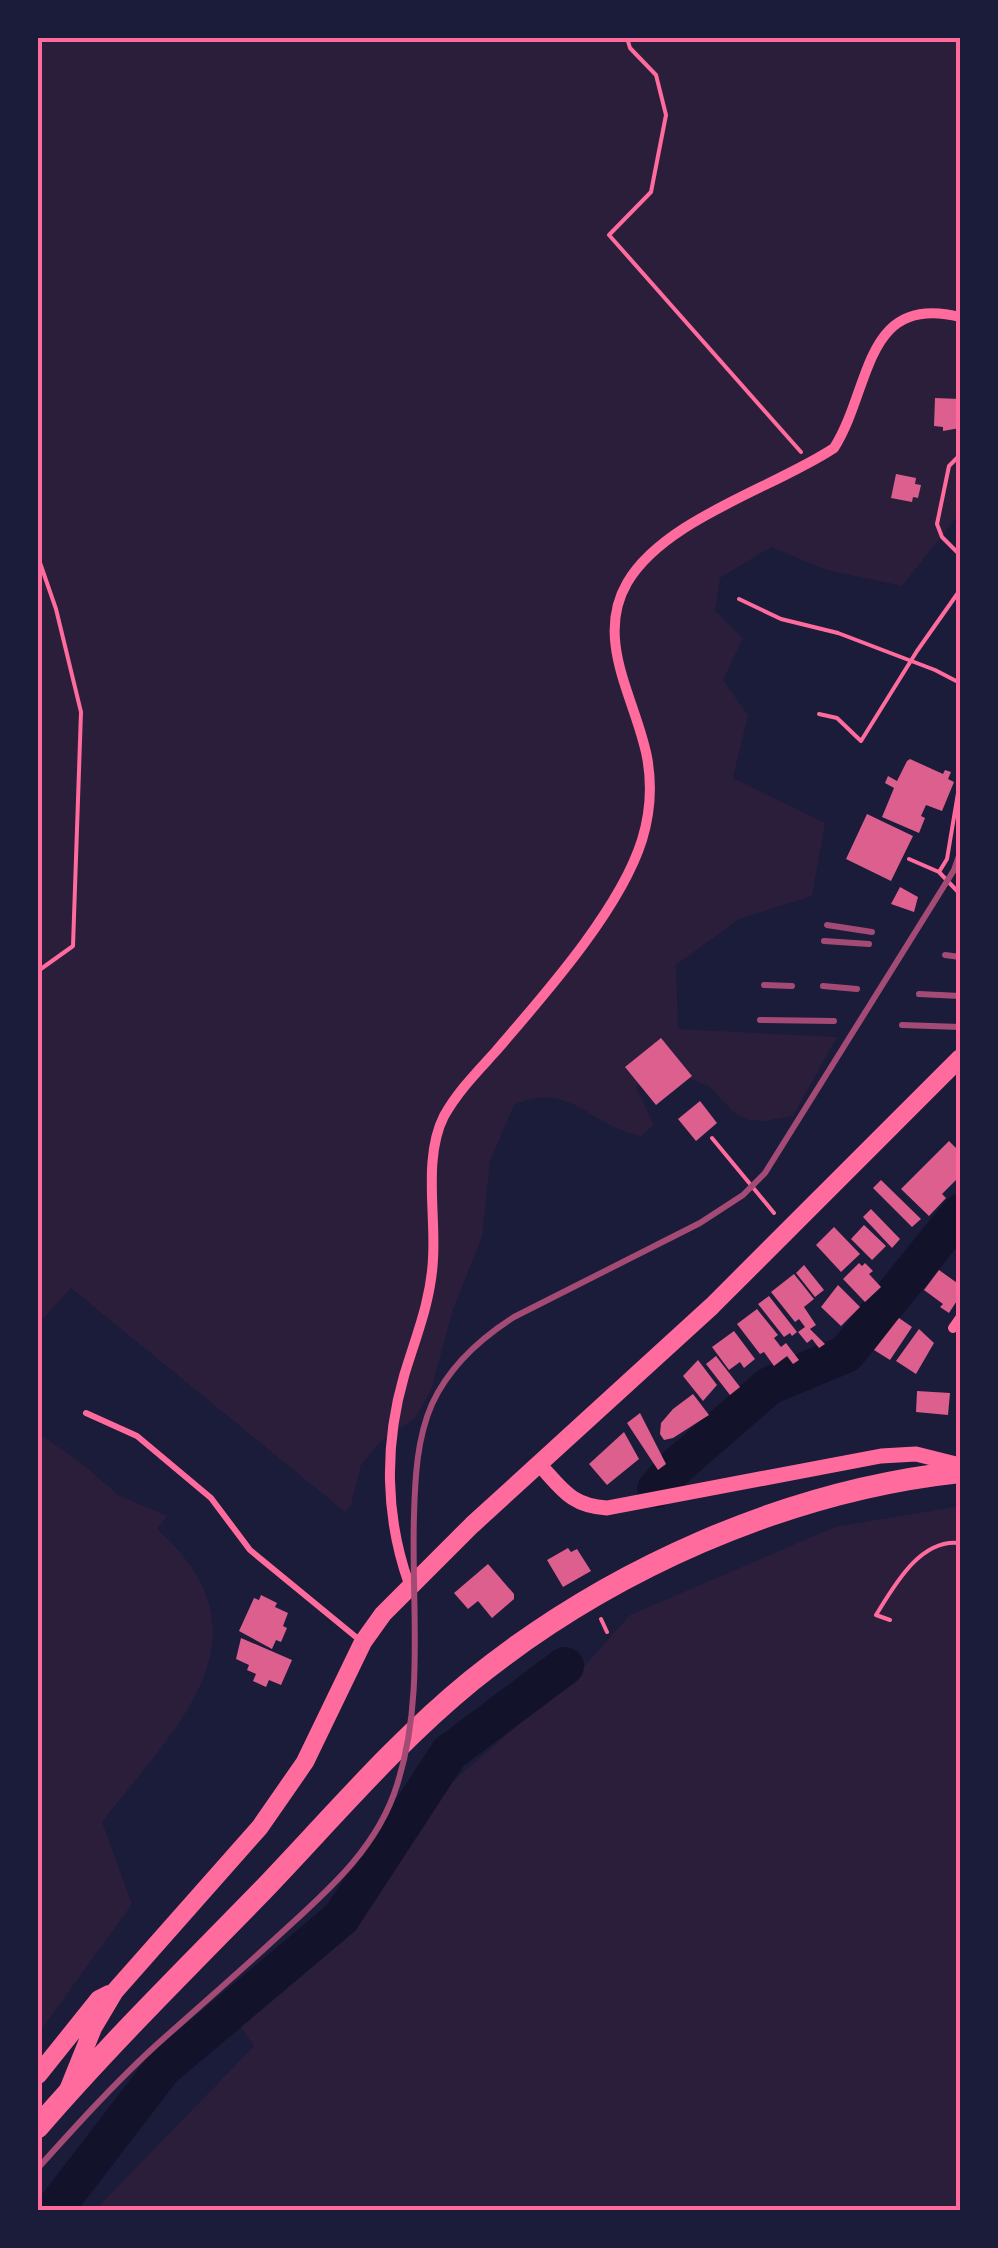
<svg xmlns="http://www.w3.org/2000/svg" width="998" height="2248" font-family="'PT Sans',sans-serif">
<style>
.green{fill:#2a1e3b}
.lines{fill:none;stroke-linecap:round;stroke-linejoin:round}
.river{stroke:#12122b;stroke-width:38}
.building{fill:#dd5f8e}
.path{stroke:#ff6b9d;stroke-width:4}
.service{stroke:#ff6b9d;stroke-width:6}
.minor{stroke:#ff6b9d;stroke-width:10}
.tertiary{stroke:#ff6b9d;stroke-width:15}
.secondary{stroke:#ff6b9d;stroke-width:18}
.trunk{stroke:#ff6b9d;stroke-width:22}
.rail{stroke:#a44b75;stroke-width:6}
.neatline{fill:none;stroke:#ff6b9d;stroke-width:4}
</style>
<rect width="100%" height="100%" fill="#1b1b3a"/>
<path class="green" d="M38 38H960V513L902 586 827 570 771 547 720 578 715 611 743 638 723 680 748 715 733 778 825 823 812 896 739 919 676 965 678 1029 837 1037 793 1116 765 1121 748 1120 733 1112 709 1086 652 1066 636 1087 654 1125 641 1136C592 1128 570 1079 514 1105L490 1161 482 1237 453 1309 431 1390 415 1418 379 1443 361 1465 351 1505 345 1512 71 1288 38 1324Z
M38 1433 80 1462 118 1495 167 1516 157 1529C278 1636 175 1728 102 1822L132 1904 38 2034Z
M960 1506V2210H95L254 2046 240 2026 348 1934 442 1791 583 1668 630 1615 835 1527Z"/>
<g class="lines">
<path class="river" d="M656 1489 677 1466 769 1386 846 1354 960 1213
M54 2210 163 2068 341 1918 449 1753 565 1666"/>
</g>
<path class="building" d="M935 398 960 399V428L943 431V427L934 426Z
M896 474 916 478 915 484 921 485 918 498 913 497 912 502 891 498Z
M910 759 943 774 945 770 951 772 948 779 954 782 942 811 926 805 921 816 925 818 919 833 882 817 894 788 885 783 888 776 897 781 907 761Z
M867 814 913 836 891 881 846 859Z
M900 887 918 897 914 912 891 904Z
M661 1038 692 1076 656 1105 625 1067Z
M700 1101 717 1123 696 1141 678 1119Z
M949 1141 960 1152V1176L942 1194 946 1198 929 1216 901 1189Z
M881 1180 921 1219 912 1227 873 1188Z
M871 1209 900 1239 892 1248 863 1217Z
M864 1225 886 1246 872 1260 851 1239Z
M834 1227 860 1254 841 1272 816 1245Z
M859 1263 862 1266 865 1263 873 1271 869 1274 881 1287 865 1302 843 1279Z
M804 1265 824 1290 815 1297 796 1273Z
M939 1270 960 1285V1296L949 1313 940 1307 943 1304 924 1290Z
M794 1274 814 1299 804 1307 816 1325 810 1329 825 1344 819 1348 812 1339 807 1343 798 1332 805 1327 799 1319 795 1322 771 1292Z
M838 1285 860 1307 841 1326 821 1307Z
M769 1296 797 1332 792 1336 790 1333 784 1337 758 1304Z
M757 1309 778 1335 774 1338 781 1347 786 1343 799 1360 793 1364 787 1356 774 1366 764 1352 760 1354 737 1324Z
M899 1318 912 1327 890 1360 874 1350Z
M919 1329 934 1343 916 1374 896 1361Z
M734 1331 755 1359 744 1368 740 1362 729 1370 712 1347Z
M716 1356 740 1387 730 1395 706 1364Z
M698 1360 717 1385 703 1401 683 1376Z
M917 1391 950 1393 948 1415 916 1412Z
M693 1394 709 1415 673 1438 664 1440 660 1434 661 1423 673 1409Z
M640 1413 666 1464 658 1470 627 1423Z
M624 1432 639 1459 607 1485 589 1464Z
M568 1548 571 1552 577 1549 591 1571 563 1587 547 1560Z
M488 1564 514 1594V1599L492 1618 478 1601 468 1609 454 1593Z
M261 1595 277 1603 275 1607 288 1613 283 1626 287 1628 281 1642 276 1640 272 1649 239 1631 254 1598 259 1600Z
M241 1638 292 1660 281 1685 269 1680 266 1687 253 1681 256 1674 247 1670 249 1665 236 1659Z"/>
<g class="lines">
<path class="path" d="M627 38 630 48 656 75 666 115 651 192 609 235 801 452
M960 455 949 466 937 524 942 537 960 555
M38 557 56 609 81 712 73 946 38 971
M739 599 781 619 838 633 935 670 960 683
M819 714 837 718 861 741 917 651 960 590
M960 781 947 859 939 872 960 894
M909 859 939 872
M712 1138 774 1213
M601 1619 607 1632
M890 1620 876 1615C894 1586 920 1538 960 1543"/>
<path class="service" d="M86 1413 137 1436 211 1498 250 1550 362 1642"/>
<path class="minor" d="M953 1328 960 1318
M409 1584C385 1517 384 1445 404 1376 416 1336 431 1301 433 1259 436 1215 423 1157 444 1116 458 1091 477 1072 496 1051 544 995 620 910 642 840 650 814 652 784 647 757 636 700 594 640 627 583 664 519 774 488 834 448 872 388 863 293 960 317"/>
<path class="tertiary" d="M539 1464C562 1489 571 1506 607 1508L881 1456 916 1454 960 1465"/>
<path class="secondary" d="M38 2075 99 1999 109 1994
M68 2090 93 2028 115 1991 260 1827 305 1762 363 1642 383 1614 472 1525 712 1306 960 1058"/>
<path class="trunk" d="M38 2127C109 2045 186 1969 262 1891 330 1820 395 1743 471 1681 608 1570 785 1491 960 1472"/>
<path class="rail" d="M827 925 872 932
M824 941 869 944
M945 955 960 957
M764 985 792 986
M823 986 857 989
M919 994 960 996
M760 1020 834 1021
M902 1025 960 1027
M38 2168C75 2127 112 2086 153 2048 194 2011 236 1975 277 1937 325 1893 377 1850 397 1785 425 1698 411 1605 414 1515 415 1478 417 1438 432 1404 449 1367 481 1338 514 1317L700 1223 743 1195 765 1173 954 870 960 853"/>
</g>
<rect width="998" height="2248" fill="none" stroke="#1b1b3a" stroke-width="80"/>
<rect x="40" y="40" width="918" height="2168" class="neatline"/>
</svg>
